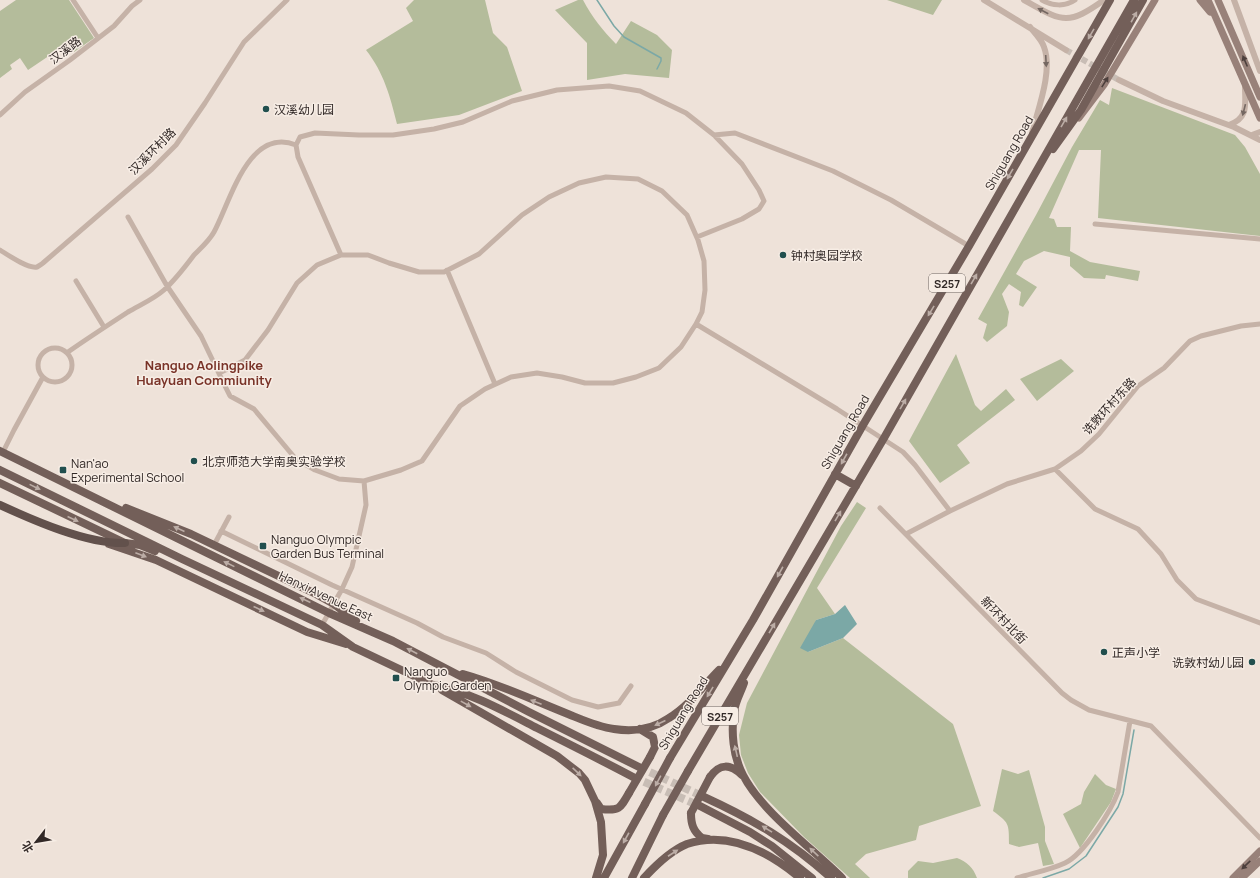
<svg xmlns="http://www.w3.org/2000/svg" width="1260" height="878" font-family="Manrope,'Noto Sans SC',sans-serif">
<style>
.green{fill:#b4bc9b}
.water{fill:#7ba8a6}
.lines{fill:none;stroke-linecap:round;stroke-linejoin:round}
.stream{stroke:#7ba8a6;stroke-width:1.5}
.tertiary-tunnel{stroke:#c8bdb5;stroke-width:6;stroke-dasharray:6 3;stroke-linecap:butt}
.primary-tunnel{stroke:#c8bdb5;stroke-width:8;stroke-dasharray:8 4;stroke-linecap:butt}
.minor{stroke:#c5b2a7;stroke-width:5}
.tertiary{stroke:#c5b2a7;stroke-width:6}
.secondary{stroke:#988179;stroke-width:7}
.primary{stroke:#735f59;stroke-width:8}
.trunk{stroke:#62514c;stroke-width:8}
.primary-bridge{stroke:#735f59;stroke-width:8}
.oneway{fill:#746761}
.oneway2{fill:#bcada6}
.oneway3{fill:#4c3f3c}
.poi-dot{fill:#214f4e;stroke:#f7ede5;stroke-width:1.5}
.labels{text-anchor:middle;dominant-baseline:central;stroke-width:3;stroke-linejoin:round;paint-order:stroke}
.shield{fill:#f7ede5;stroke:#6d6460;stroke-width:1}
.shield-label{font-size:11px;font-weight:bold;fill:#322927}
.street-label{font-size:12px;fill:#322927;stroke:#f7ede5}
.poi-label{font-size:12px;fill:#322927;stroke:#f7ede5;text-anchor:start}
.neighbourhood-label{font-size:13px;font-weight:bold;fill:#793328;stroke:#f7ede5}
</style>
<rect width="100%" height="100%" fill="#eee2d9"/>
<path class="green" d="M16 0H69L94 38 74 52 68 43 28 70 20 58 10 65 12 69 0 78V11Z
M414 0H485L493 33 507 47 522 91 459 115 397 124C390 96 384 73 366 50L413 21 406 8Z
M578 0H583C592 17 603 31 616 44L631 21 657 35 672 50 669 78 625 74 587 80V43L555 10Z
M887 0H942L933 15Z
M1112 88 1235 135 1245 147 1260 174V236L1098 218 1101 150H1079L1049 218 1054 219 1057 227H1071L1070 251 1090 262 1140 271 1138 281 1106 275 1105 279 1084 278 1070 266V257L1044 251 1024 261 1016 274 1037 287 1023 307 1019 305 1021 292 1009 284 1002 294 1009 312 1007 326 987 342 983 338 987 324 978 319 1036 215 1072 147 1100 100 1109 105Z
M956 354 975 405 981 411 1006 389 1015 400 957 445 970 463 940 483 909 441Z
M1061 359 1074 371 1037 401 1020 379Z
M857 502 866 508 817 588 835 614 816 620 808 652 843 638 953 724 981 806 919 826 916 840 866 854 855 864 870 878H850L804 837 760 792 748 773 741 755 739 735 747 703 841 526Z
M1002 769 1018 774 1029 770 1045 827V841L1054 864 1043 866 1038 843 1019 847 1009 844C1009 823 1009 823 993 811Z
M1095 774 1106 785 1116 789 1111 802 1080 848 1063 814 1081 804 1084 792Z
M957 858C967 862 973 867 977 878H908V871L918 861 933 863Z"/>
<path class="water" d="M845 605 857 624 843 638 808 652 800 648 816 620 835 614Z"/>
<g class="lines">
<path class="stream" d="M597 0 614 26 624 37 661 58V61L657 69
M1043 878 1069 869 1086 856 1118 807 1123 794 1134 730"/>
<path class="tertiary-tunnel" d="M1066 50 1119 80"/>
<path class="primary-tunnel" d="M639 767 704 797
M633 777 700 806"/>
<path class="minor" d="M73 0 98 38
M1042 0C1052 6 1065 7 1075 0
M0 115 25 92 70 60 114 26 132 6 140 0
M714 135 735 133 833 171 891 200 969 246
M128 217 167 286 201 336 225 386 230 396 254 409 295 458 315 470 339 479 364 481 401 470 422 461 460 406 485 389 511 377 537 373 562 377 585 383H613L636 377 659 368 681 347 696 324 702 312 705 290 704 261 698 240 687 215 662 191 638 179 606 177 579 183 549 197 522 215 479 254 444 272H419L389 263 368 255H341L317 265 297 283 268 330 245 360 230 368 219 373
M1095 224 1260 239
M0 250C8 255 28 269 37 267 37 267 42 264 43 263L152 169 176 145 205 103 244 42 287 0
M341 255 298 157 296 145 300 137 315 133 359 135H393L434 129 463 122 512 101 557 90 609 86 640 91 686 113 714 135 742 164 759 190 764 201 759 209 742 219 697 237
M447 270 495 384
M76 281 104 327
M696 324 837 409 903 452 915 465 950 511
M38 365a17 17 0 1 1 34 0a17 17 0 1 1-34 0Z
M68 352C88 338 108 325 128 312 140 305 154 299 164 290 175 280 185 267 194 255 201 248 209 241 214 232 230 203 248 126 296 145
M3 452 14 430 43 377
M1055 469 1095 509 1138 529 1161 554 1177 580 1196 599 1260 623
M880 508 1062 693 1071 700 1089 710 1151 726 1260 838
M221 531 332 585 417 623 443 637 486 653 516 672 572 700 598 707 619 703 631 686
M906 534 950 511 1007 484 1055 469 1081 451 1099 434 1138 386 1164 368 1190 341 1201 336 1241 326 1260 324
M214 545 229 517
M322 625 342 589 352 567 366 505 364 481
M1017 878C1033 873 1050 870 1065 863 1084 854 1111 811 1118 792L1130 721"/>
<path class="tertiary" d="M984 0 1066 50
M1024 0C1062 21 1066 27 1104 0
M1234 0 1260 71
M1030 27C1035 33 1042 40 1044 47 1053 71 1038 109 1032 133
M1119 80 1163 101 1234 127 1260 140
M1229 125C1249 118 1245 104 1245 87
M1252 135 1260 132"/>
<path class="secondary" d="M1200 0 1210 12
M1208 0 1260 118
M1218 0 1260 97
M1079 118 1104 85 1155 0
M1233 878 1260 851
M1242 878 1260 861"/>
<path class="primary" d="M1053 149 1081 110 1143 0
M0 451 329 613 393 641 529 712 639 767
M0 470 182 559 322 625 353 647 433 685C470 692 504 711 537 728 569 744 601 760 633 777
M835 474 856 486
M0 483 125 543 140 545 155 551
M126 508 191 534 316 594 334 604 356 621
M109 544 156 560 307 632 346 644
M463 674C499 684 533 700 568 714 583 720 598 727 614 729 633 732 653 729 669 718 688 707 704 685 719 670
M744 683C741 692 735 702 734 712 731 732 733 756 743 775 762 812 812 848 842 878
M442 690 557 756 579 773 585 780 595 801 601 822 603 855 596 878
M640 729 653 737 655 747 650 757
M670 758 753 620 863 425 969 246 1110 0
M688 771 884 438 1134 0
M710 777C720 763 730 764 742 775
M704 797C752 819 792 842 831 878
M597 803 601 809C619 811 620 809 629 793
M700 806 750 832 772 846 812 878
M691 813C691 824 693 831 702 838L708 839
M604 878 645 804
M632 878 663 815
M644 878C655 866 672 850 687 844 729 830 769 852 800 878"/>
<path class="trunk" d="M0 505C35 521 87 544 125 543"/>
<path class="primary-bridge" d="M629 793 650 757
M645 804 670 758
M691 813 710 777
M663 815 688 771"/>
</g>
<defs><path id="oneway-solid" d="M-6-.8H1V-3.2L6.5 0L1 3.2V.8H-6Z"/></defs>
<g class="oneway">
<use href="#oneway-solid" transform="translate(1043 11) rotate(-152)"/>
<use href="#oneway-solid" transform="translate(1046 61) rotate(87)"/>
<use href="#oneway-solid" transform="translate(1244 110) rotate(104)"/>
</g>
<g class="oneway2">
<use href="#oneway-solid" transform="translate(1134 17) rotate(-61)"/>
<use href="#oneway-solid" transform="translate(1091 34) rotate(120)"/>
<use href="#oneway-solid" transform="translate(1064 122) rotate(-60)"/>
<use href="#oneway-solid" transform="translate(1010 174) rotate(120)"/>
<use href="#oneway-solid" transform="translate(974 279) rotate(-60)"/>
<use href="#oneway-solid" transform="translate(931 311) rotate(121)"/>
<use href="#oneway-solid" transform="translate(903 404) rotate(-60)"/>
<use href="#oneway-solid" transform="translate(844 459) rotate(119)"/>
<use href="#oneway-solid" transform="translate(35 487) rotate(26)"/>
<use href="#oneway-solid" transform="translate(838 516) rotate(-60)"/>
<use href="#oneway-solid" transform="translate(73 519) rotate(25)"/>
<use href="#oneway-solid" transform="translate(179 529) rotate(-156)"/>
<use href="#oneway-solid" transform="translate(141 555) rotate(21)"/>
<use href="#oneway-solid" transform="translate(229 564) rotate(-154)"/>
<use href="#oneway-solid" transform="translate(780 572) rotate(119)"/>
<use href="#oneway-solid" transform="translate(305 600) rotate(-155)"/>
<use href="#oneway-solid" transform="translate(259 609) rotate(25)"/>
<use href="#oneway-solid" transform="translate(772 628) rotate(-60)"/>
<use href="#oneway-solid" transform="translate(412 651) rotate(-152)"/>
<use href="#oneway-solid" transform="translate(710 692) rotate(121)"/>
<use href="#oneway-solid" transform="translate(536 702) rotate(-159)"/>
<use href="#oneway-solid" transform="translate(466 704) rotate(29)"/>
<use href="#oneway-solid" transform="translate(660 723) rotate(155)"/>
<use href="#oneway-solid" transform="translate(736 751) rotate(-103)"/>
<use href="#oneway-solid" transform="translate(577 772) rotate(43)"/>
<use href="#oneway-solid" transform="translate(658 781) rotate(118)"/>
<use href="#oneway-solid" transform="translate(767 829) rotate(-148)"/>
<use href="#oneway-solid" transform="translate(626 838) rotate(119)"/>
<use href="#oneway-solid" transform="translate(814 852) rotate(-137)"/>
<use href="#oneway-solid" transform="translate(673 853) rotate(-33)"/>
</g>
<g class="oneway3">
<use href="#oneway-solid" transform="translate(1245 61) rotate(-113)"/>
<use href="#oneway-solid" transform="translate(1105 82) rotate(-58)"/>
<use href="#oneway-solid" transform="translate(1246 865) rotate(136)"/>
</g>
<g class="poi-dot">
<circle cx="266" cy="109" r="4"/>
<circle cx="783" cy="255" r="4"/>
<circle cx="194" cy="461" r="4"/>
<rect x="59" y="466" width="8" height="8" rx="2"/>
<rect x="259" y="542" width="8" height="8" rx="2"/>
<circle cx="1104" cy="652" r="4"/>
<circle cx="1252" cy="662" r="4"/>
<rect x="392" y="674" width="8" height="8" rx="2"/>
</g>
<g class="labels">
<g class="shield">
<rect x="929" y="274" width="36" height="18" rx="3"/>
<rect x="702" y="707" width="36" height="18" rx="3"/>
</g>
<g class="shield-label">
<text x="947" y="283">S257</text>
<text x="720" y="716">S257</text>
</g>
<g class="street-label">
<text transform="translate(65 50) rotate(-37)">汉溪路</text>
<text transform="translate(152 151) rotate(-45)">汉溪环村路</text>
<text transform="translate(1009 153) rotate(-60)">Shiguang Road</text>
<text transform="translate(1109 406) rotate(-48)">诜敦环村东路</text>
<text transform="translate(845 432) rotate(-60)">Shiguang Road</text>
<text transform="translate(326 596) rotate(25)">Hanxi Avenue East</text>
<text transform="translate(1004 620) rotate(46)">新环村北街</text>
<text transform="translate(683 713) rotate(-59)">Shiguang Road</text>
</g>
<g class="poi-label">
<text x="274" y="109">汉溪幼儿园</text>
<text x="791" y="255">钟村奥园学校</text>
<text x="202" y="461">北京师范大学南奥实验学校</text>
<text x="71" y="463">Nan'ao<tspan x="71" dy="14">Experimental School</tspan></text>
<text x="271" y="539">Nanguo Olympic<tspan x="271" dy="14">Garden Bus Terminal</tspan></text>
<text x="1112" y="652">正声小学</text>
<text x="1244" y="662" text-anchor="end">诜敦村幼儿园</text>
<text x="404" y="671">Nanguo<tspan x="404" dy="14">Olympic Garden</tspan></text>
</g>
<g class="neighbourhood-label">
<text x="204" y="365">Nanguo Aolingpike<tspan x="204" dy="15">Huayuan Commiunity</tspan></text>
</g>
</g>
<g transform="translate(36 842) rotate(239)" stroke="#f7ede5" stroke-width="3" paint-order="stroke">
<path d="M0-3L7 15L0 10L-7 15Z" fill="#322927"/>
<text y="-6" font-size="11" font-weight="bold" text-anchor="middle" fill="#322927">北</text>
</g>
</svg>
